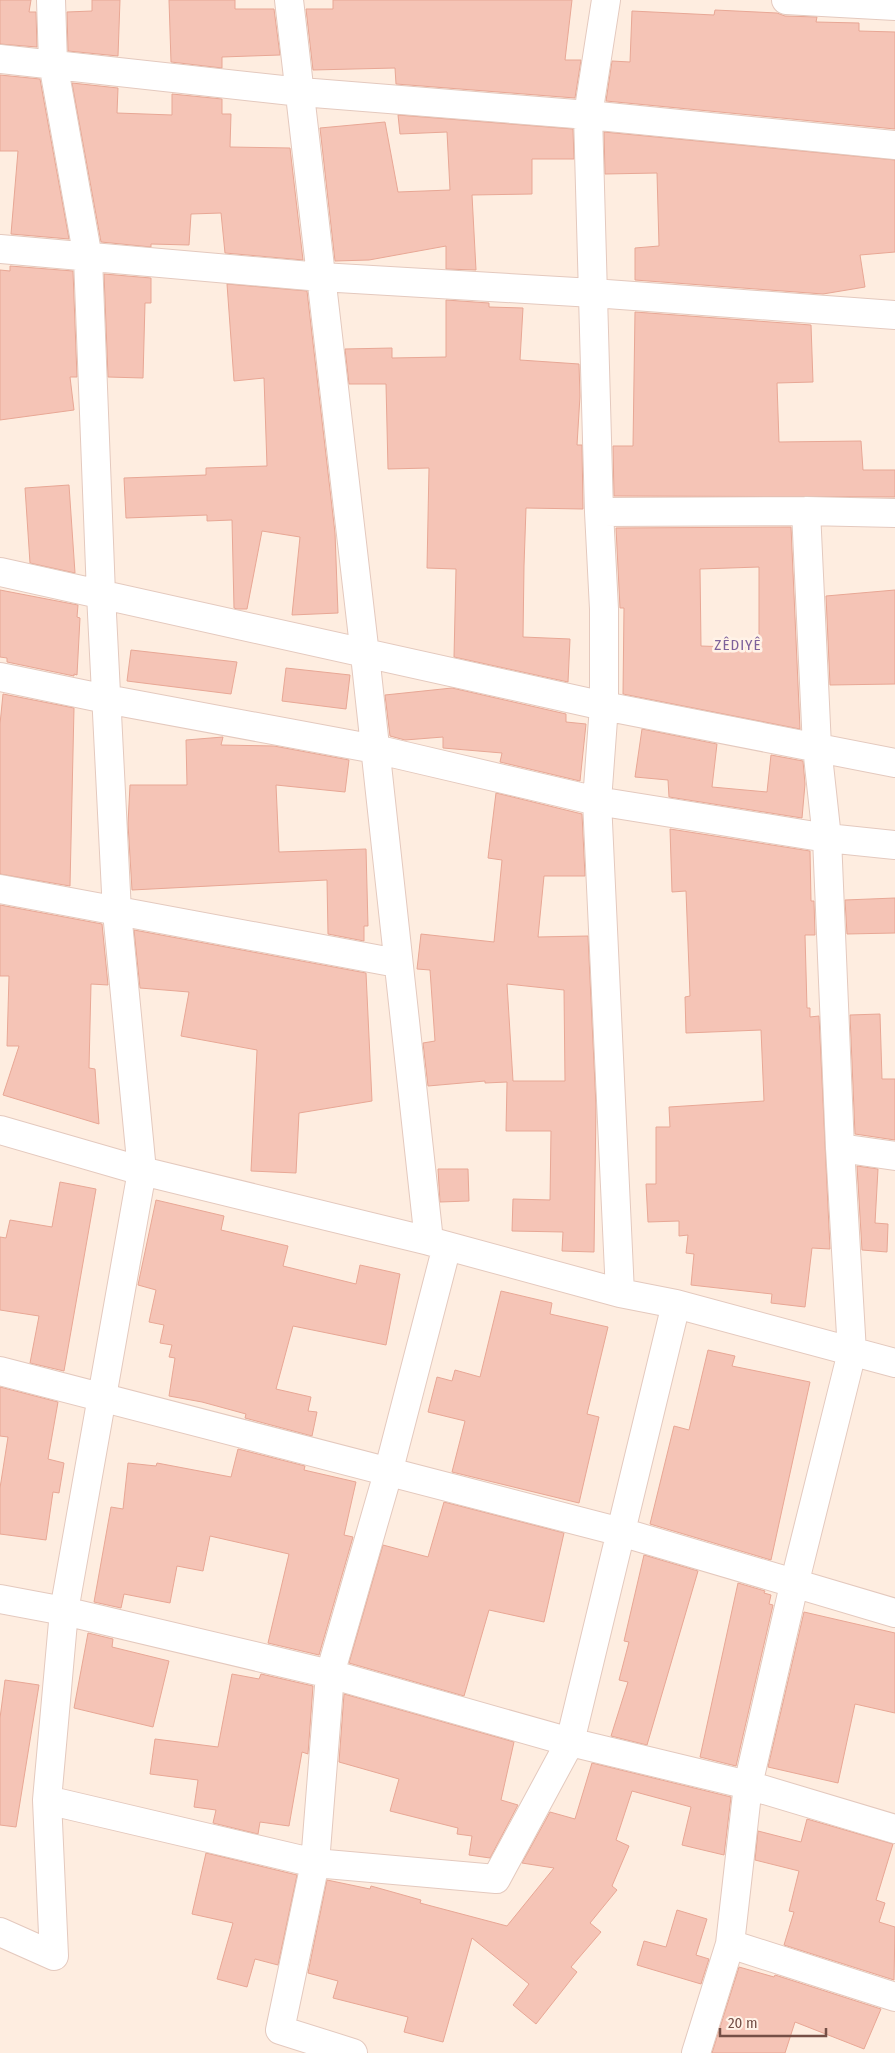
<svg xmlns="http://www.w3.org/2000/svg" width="895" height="2053" font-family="'Fira Sans Condensed',sans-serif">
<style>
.building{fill:#f5c4b6;stroke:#e8a795;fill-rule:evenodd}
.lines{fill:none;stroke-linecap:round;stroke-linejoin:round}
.street-casing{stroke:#e4c9be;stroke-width:30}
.street{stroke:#fff;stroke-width:28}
.labels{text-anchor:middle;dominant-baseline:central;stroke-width:5;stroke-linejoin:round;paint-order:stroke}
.neighbourhood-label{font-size:15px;letter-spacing:1px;fill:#7d619a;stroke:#fff2e7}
</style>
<rect width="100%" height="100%" fill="#feede0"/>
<path class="building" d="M0 0H31L29 12H36L37 47 0 44Z
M92 0H120L118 56 68 51 67 12 92 11Z
M169 0H235V9H274L280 55 222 57V68L171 62Z
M333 0H572L565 60H581L575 98 396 84 395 68 313 70 306 9H333Z
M715 10 777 13 785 16 817 17 816 22 859 23V31L895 32V129L606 101 612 61 630 62 632 11 714 15Z
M0 75 40 79 69 239 11 234 18 151H0Z
M72 83 118 88 117 113 172 115V94L222 99V114H231L230 147 290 148 303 260 225 253 221 213 191 214 189 245 151 244V247L101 242Z
M398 115 573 129 574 159H532V194L472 195 476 270 446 269V246L369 260 335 261 320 128 385 122 398 192 450 190 447 132 400 134Z
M604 132 895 160V252L860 255 865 287 823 294 635 280V248L659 246 657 173 605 174Z
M10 266 73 271 77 377H70L74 410 0 420V270L10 271Z
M104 274 151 278V303H145L143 378 108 377Z
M227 284 307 291 335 533 338 613 292 615 300 537 262 531 247 609H237L234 608 232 520 207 521V515L126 518 124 478 206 475V468L267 466 264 378 234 381Z
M446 300 489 303V307L523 308 520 360 579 364 580 396 577 445H582L583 509 526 508 524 566 523 637 570 639 568 682 454 657 456 569 427 568 429 468 388 469 386 384H349L345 349 392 348V358L446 357Z
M635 312 811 325 813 382 777 383 779 442 861 441 863 470H895V497L614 496 613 446H633Z
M69 485 75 573 30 563 25 488Z
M791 527 800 729 623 694 624 608H620L616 528ZM759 567V648L701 646 700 569Z
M0 590 78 605 77 617 80 618 77 675 74 674V676L7 662V658L0 657Z
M895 590V684L830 685 826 596Z
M131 650 237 662 231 694 127 681Z
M286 668 350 675 346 709 282 701Z
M452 688 566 714V722L586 724 580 781 500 762 502 753 443 748V737L405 740 390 736 385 695Z
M3 694 74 708 70 886 0 874V724Z
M642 729 717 744 712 787 767 792 771 755 803 761 805 784 802 818 669 797 668 780 635 777Z
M223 737 221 745 274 746 349 760 345 792 276 785 279 852 366 849 368 926H364V941L328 934 327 880 132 890 128 824 130 785H187L186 740Z
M496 793 582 814 585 876H544L538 937 588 936 596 1106 594 1252 562 1251 563 1232 512 1231 513 1199 550 1200 551 1131H506L507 1082 485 1083V1081L428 1086 423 1043 435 1041 430 970 417 969 421 934 494 942 502 860 488 858ZM507 984 564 990 565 1081H513Z
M670 829 810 851 811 901H814L815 935H805L807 1008H810V1017L819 1016 830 1249 812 1248 805 1307 771 1303 772 1294 691 1285 694 1254 686 1253 688 1235 679 1236V1221L648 1222 646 1184H656V1127H670L669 1107 764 1101 761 1030 686 1033 685 997 690 996 686 891 672 892Z
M895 898V933L847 934 845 900Z
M0 905 102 924 108 985 91 984 89 1068 95 1069 99 1124 3 1095 19 1046H7L9 976H0Z
M134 930 366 973 372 1101 299 1113 296 1173 251 1171 257 1050 181 1036 189 992 140 988Z
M880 1014 882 1079H895V1140L855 1134 850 1015Z
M857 1166 878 1169 875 1223 888 1224 887 1252 862 1250Z
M438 1169H468L469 1201 440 1202Z
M60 1182 96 1189 64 1371 30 1363 39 1316 0 1310V1237L6 1238 10 1220 52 1227Z
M156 1200 224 1216 221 1230 288 1246 283 1266 356 1284 360 1265 400 1274 386 1345 293 1326 276 1389 311 1397 308 1411 317 1412 312 1436 245 1418 246 1414 202 1402 169 1396 175 1358 169 1357 172 1345 160 1343 164 1325 149 1322 156 1290 138 1285Z
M501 1291 552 1303 550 1314 608 1327 587 1414 599 1417 579 1503 452 1472 465 1421 428 1412 437 1377 452 1381 455 1370 480 1377Z
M708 1350 735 1356 732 1366 810 1382 771 1560 650 1524 674 1426 689 1430Z
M0 1387 58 1402 48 1459 64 1463 59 1493 53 1492 46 1540 0 1534V1488L8 1437 0 1436Z
M238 1449 305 1466 304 1470 356 1482 344 1535 353 1537 319 1655 268 1643 289 1554 210 1536 203 1571 177 1566 170 1603 124 1594 121 1608 94 1602 111 1507 123 1509 128 1463 156 1466 157 1463 231 1477Z
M444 1502 564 1533 544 1622 489 1610 464 1696 349 1663 383 1545 428 1557Z
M644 1555 698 1571 647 1745 611 1736 628 1682 619 1680 629 1642 624 1641Z
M738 1583 765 1591 764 1593 771 1595 769 1604 773 1605 736 1766 700 1757Z
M804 1612 895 1633V1713L855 1704 838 1783 768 1767Z
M88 1633 113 1639 112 1647 169 1661 153 1727 74 1708Z
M232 1674 259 1679 261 1674 313 1686 308 1754 302 1752 289 1826 260 1822 258 1834 213 1823 216 1810 194 1807 198 1780 150 1774 155 1739 218 1747Z
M5 1680 39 1685 16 1827 0 1825V1718Z
M344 1694 514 1742 501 1800 518 1805 490 1858 469 1855 472 1836 457 1834 458 1828 390 1811 399 1779 339 1762Z
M592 1763 731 1797 724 1855 682 1845 691 1807 632 1791 616 1840 629 1846 612 1886 617 1890 590 1923 601 1932 571 1967 577 1972 536 2024 513 2005 529 1984 472 1938 443 2042 404 2032 408 2017 333 1998 338 1981 308 1973 327 1880 370 1889 371 1886 421 1900 420 1903 507 1926 554 1868 522 1863 550 1812 575 1819Z
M807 1819 893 1844 876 1900 885 1903 879 1922 895 1927 894 1980 784 1945 794 1912 789 1911 799 1871 755 1860 758 1831 801 1842Z
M206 1853 297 1875 278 1965 255 1959 247 1987 217 1979 233 1923 192 1914Z
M677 1910 707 1919 696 1955 709 1959 701 1984 637 1965 644 1941 666 1947Z
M739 1967 774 1977 775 1975 881 2009 864 2049 795 2022 785 2053H712Z"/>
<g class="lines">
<defs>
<path id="street" d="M289 0 365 655 429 1241
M606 0 588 115 599 512 604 609V706L597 801 620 1293
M786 0 895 6
M0 59 301 92 588 115 895 145
M0 249 321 277 593 293 895 315
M599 512 806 511 895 513
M0 572 604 706 895 763
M0 677 106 699 375 749 597 801 827 838 895 845
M0 889 397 963
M0 1130 142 1171 429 1241 620 1293 676 1304 895 1363
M840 1148 895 1156
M0 1371 621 1532 895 1613
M0 1599 64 1611 330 1674 570 1742 748 1785 895 1829
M47 1800 315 1863 496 1879 570 1742 676 1304
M0 1932 54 1956 47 1800 64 1611 142 1171 117 912 101 594 88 258 53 63 51 0
M730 1944 895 1997
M353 2053 280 2030 315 1863 330 1674 388 1473 447 1246
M696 2053 730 1944 748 1785 794 1585 852 1352 840 1148 827 838 817 747 806 511"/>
</defs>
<use href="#street" class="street-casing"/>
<use href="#street" class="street"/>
</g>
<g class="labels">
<g class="neighbourhood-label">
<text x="738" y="645">ZÊDIYÊ</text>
</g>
</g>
<path d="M720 2028v8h106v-8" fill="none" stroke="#754f46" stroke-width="2.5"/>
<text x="728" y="2028" font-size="15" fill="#754f46" stroke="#fff2e7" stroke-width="4" paint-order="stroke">20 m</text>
</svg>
